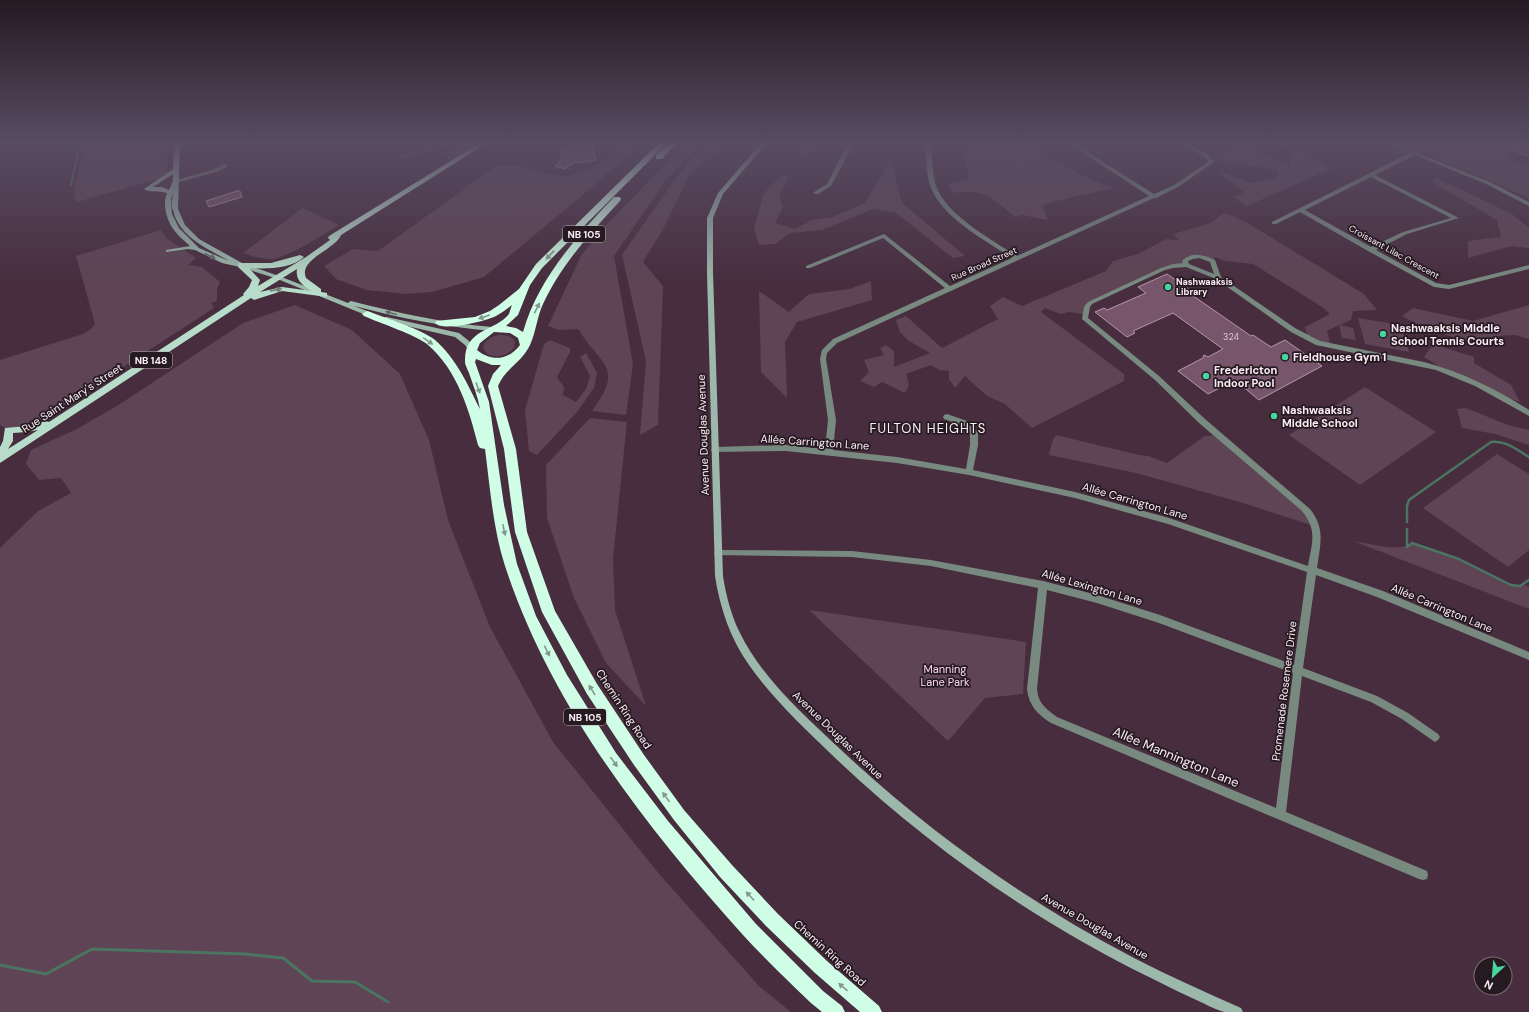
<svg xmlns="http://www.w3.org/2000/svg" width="1529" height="1012" font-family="'DM Sans',sans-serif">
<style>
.green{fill:#5e4454}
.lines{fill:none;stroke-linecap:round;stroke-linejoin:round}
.stream-far2{stroke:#4c7561;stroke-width:2}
.stream-far1{stroke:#4c7561;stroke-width:2.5}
.stream{stroke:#4c7561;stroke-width:3}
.building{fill:#77556b;stroke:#b697aa}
.street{fill:#788a80;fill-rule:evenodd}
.secondary{fill:#9cb8aa;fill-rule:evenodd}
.primary{fill:#b7dcc9;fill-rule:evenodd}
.highway{fill:#d0fde6;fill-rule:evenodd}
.oneway{fill:#84978d}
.oneway2{fill:#616966}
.oneway3{fill:#6e7b75}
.poi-dot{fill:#48d49d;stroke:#261a21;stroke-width:1.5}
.labels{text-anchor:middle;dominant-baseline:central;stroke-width:3.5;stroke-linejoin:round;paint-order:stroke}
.far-street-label{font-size:9px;fill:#fdecf6;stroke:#261a21}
.far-poi-label{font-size:9px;font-weight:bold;fill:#fdecf6;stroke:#261a21;text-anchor:start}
.number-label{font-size:9px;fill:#dcc6d3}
.shield{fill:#261a21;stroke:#bcadb6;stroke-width:1}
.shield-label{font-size:10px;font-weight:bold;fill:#fdecf6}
.poi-label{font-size:11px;font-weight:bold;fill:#fdecf6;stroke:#261a21;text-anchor:start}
.street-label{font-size:11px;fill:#fdecf6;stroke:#261a21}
.park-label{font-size:11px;fill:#fbd5ec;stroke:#261a21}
.quarter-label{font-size:13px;letter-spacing:1px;fill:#fdecf6;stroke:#261a21}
.near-street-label{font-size:13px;fill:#fdecf6;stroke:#261a21}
</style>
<rect width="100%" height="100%" fill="#472d3e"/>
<path class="green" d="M85 143H169L167 173 155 180 76 202 74 190Z
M443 143H479L450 161 445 152 460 148 449 146 403 159 397 156Z
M623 143H641L591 188 484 277 432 292 406 294 366 290 336 279 324 266 353 249 378 251 496 166H519L565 177 596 167Z
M687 143H700L666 180 614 256 633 364 626 415 592 411C625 366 601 366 578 329L559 330 548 326 581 256 605 226Z
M707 143H727L690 174 662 231 643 262 663 286 658 425 640 435 646 361 622 255 676 178Z
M804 143H819L805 159 800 146Z
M963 143H1027L1062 165 1094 181 1113 188 1052 202 1042 206 1048 220 1022 215 1015 217C991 197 985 188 952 193L948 184 969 179Z
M1397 143H1503L1500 147 1510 151 1509 159 1506 160 1529 168V199L1484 178Z
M1242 144 1290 166 1291 151 1301 150 1330 169 1247 206 1233 197 1244 192 1218 171 1253 183 1277 177 1278 170 1218 160 1214 156Z
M891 158 902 203 965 256 953 258 895 212 873 209 822 230 790 233 775 244 759 245 754 228 764 193 782 175 789 177 779 195 783 207 775 223 795 229 812 220 832 217 865 203Z
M1437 178 1512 214 1529 228V248L1512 246 1468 258V241L1501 237 1497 220 1430 181Z
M303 208 339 225C324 234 286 259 271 259 261 259 252 256 243 253Z
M1223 213C1231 213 1238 220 1246 222L1364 294 1377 310 1353 311 1351 320 1340 325 1353 328 1356 340 1342 338 1339 325 1327 331 1331 347 1308 339 1305 327 1330 314 1322 307 1253 264 1225 261 1215 257 1213 261 1197 255 1189 258 1187 265 1173 266 1090 303 1087 315 1069 312 1061 314 1045 308 1041 312 1124 374V381L1032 428 1005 404 987 396 965 376 955 388 949 379V371L939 370 931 365 906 374 909 385 905 393 882 382 874 387 860 381 869 372 864 360 884 355 880 348 886 345 894 351V367L930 353 909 341 900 332 896 320 906 316 942 348 998 319 990 306 1003 297 1022 306 1106 271 1113 261 1138 254 1166 239 1179 240 1173 234 1211 223Z
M161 230 166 238 196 258 188 265 202 267 220 282 217 289V301L211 303 214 308 32 426 8 430 0 425V360L83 334 91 329 95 324 76 256Z
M871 281 872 300 797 322 785 342 787 398 761 372 759 291 789 312 809 294 850 289Z
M295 305 352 330 400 374 429 440 448 520 490 627 553 742 660 875 759 986 791 1012H0V548L38 511 71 493 61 478 39 480 26 464 31 450 77 429 120 404 243 323Z
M1529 305V339L1515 335 1498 336 1467 342 1423 327 1402 316 1413 308 1473 321Z
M1358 318 1401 325 1409 352 1365 344Z
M499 335C506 335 511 336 515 341L514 348C506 356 496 359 486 353L483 347C485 339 492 337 499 335Z
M550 340 570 348V352L557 377 564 387 563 395 576 402 586 389 590 376 580 357 586 353 597 373 594 388 577 412 537 455 529 451 525 410 544 344Z
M1433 344 1474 357V363L1511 385 1520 402C1487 392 1453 376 1424 357Z
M1365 387 1436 432 1360 485 1289 435Z
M1466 408 1508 425 1529 430V445L1495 434 1462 428 1457 409Z
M590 418 627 422 613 559 615 610 646 706 606 663 574 598 547 518 546 465Z
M1056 435 1139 455 1148 456 1167 463 1205 436 1218 435 1304 508 1317 527 1240 502 1136 473 1049 455 1052 442Z
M1497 454 1529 474V550L1508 567 1423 508Z
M1353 541C1369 543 1399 553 1412 543L1432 549 1474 566 1487 574 1516 586 1524 585 1529 587V609Z
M809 610 1026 642 1023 694 985 698 948 741Z"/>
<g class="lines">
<path class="stream-far2" d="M71 185 80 143"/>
<path class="stream-far1" d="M1407 522V506L1409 500 1491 442C1506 440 1517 450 1529 457
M1407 529V546
M1407 547 1412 543 1459 559 1511 585 1520 586 1529 580"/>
<path class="stream" d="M0 965 46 974 92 949 245 954 283 958 312 981 355 982 388 1002"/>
</g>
<path class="building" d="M588 143H591L596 160 579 163 575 162 565 169 555 166 562 160 560 148 585 145Z
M1490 143H1529V156L1490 144Z
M237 191H240L242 197 209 207 206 201Z
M1167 274 1193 292 1189 293 1251 336 1253 335 1271 347 1285 340 1322 366 1259 400 1235 380 1208 394 1178 371 1203 358 1204 355 1208 357 1223 349 1173 313 1133 331 1135 333 1127 337 1095 312 1104 308 1107 310 1146 293 1138 287Z"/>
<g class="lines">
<path class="street" d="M848 143H854L831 186 818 194H814V192L827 184Z
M924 143H928L931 148C933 161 932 176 937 188 948 216 992 240 1017 256L1149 196 1068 143H1073L1154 194 1174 185 1208 162 1207 159 1182 143C1191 143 1210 154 1214 162L1178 187 1158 197 1157 198H1154L837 343 827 353 826 359 836 420 833 450 897 457 966 469 970 445V433L961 425 944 419 943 417 944 415 947 414 967 421 978 432V445L973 470 1075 492 1169 518 1308 566C1312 542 1318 530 1301 510L1199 423 1155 380 1082 319 1084 307 1088 302 1161 268 1173 264 1183 263 1182 261C1192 251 1204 255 1215 260L1221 277 1295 328 1320 341 1424 362C1462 372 1496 389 1529 410V416L1475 386 1436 370 1316 345 1291 332 1216 279 1186 267 1173 268 1165 270 1092 304 1090 307 1088 318 1159 376 1205 419 1310 509C1326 529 1320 545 1317 568L1383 591 1529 652V660L1377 597 1316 575 1303 668 1377 696 1408 713 1438 734 1440 737 1438 740 1435 742 1432 740 1402 719 1371 702 1302 676 1286 812 1427 871 1428 875 1427 879 1423 880 1419 879 1051 723C1037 714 1029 706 1027 689L1038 588 931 566 852 557 715 555 714 553 715 551 718 550 852 551 931 560 1043 581 1097 595 1160 615 1294 665 1307 572 1168 524 1075 498 969 475 897 463 786 451 712 452 711 450 712 448 715 447 786 445 825 449 828 420 820 359 822 350 833 339 945 288 883 238 810 268H806V266L884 234 950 286 1012 258C986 241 943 218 931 188 926 176 927 157 924 143ZM1199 258 1210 262 1214 274 1189 264 1188 261 1193 259ZM1047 590 1097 603 1159 623 1293 673 1276 808 1057 717C1046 709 1038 703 1037 689Z
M1280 143H1286L1290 145 1287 147Z
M1386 143H1393L1490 182 1529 202V206L1486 184 1415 155 1375 175 1459 218 1407 234 1376 250 1436 283 1449 285 1529 265V269L1449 289 1434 287 1368 251 1300 212 1276 224H1272V222L1410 153ZM1371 177 1451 218 1403 232 1371 247 1305 210Z
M225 164 227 165V167L216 172 176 183 173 181 212 170Z"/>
<path class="secondary" d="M174 143H180L178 209 185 225 199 239 242 263 279 276 348 303 349 302 351 301C398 313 444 323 492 327L495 329 492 331C445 327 400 318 354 306L375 314 376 316 373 318 275 278 240 267 222 263 195 250 188 249 166 252V250L190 246C185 241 178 236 174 230 167 221 162 204 167 193 159 190 150 193 144 189L173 169ZM173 174V181L169 190 162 187H153ZM173 194C172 199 171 205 173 210 179 237 207 248 229 261L199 248 179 228 172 214 171 198Z
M761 143H767L723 194 713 218V273L723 576C726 595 731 615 740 633 762 678 803 714 839 748 927 831 1027 902 1134 958 1169 976 1205 992 1241 1008L1243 1012C1237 1012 1231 1012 1225 1012 1219 1011 1211 1007 1205 1004 1187 996 1169 987 1151 978 1034 921 925 844 831 754 802 726 772 698 749 665 730 638 720 608 715 576L707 273V218L718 193Z
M385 317H387L459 333 469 341 475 351 472 353H470L465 345 455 337 385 321Z"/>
<path class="primary" d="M480 143H487L341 235C335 250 298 259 306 278L321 289V292L327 293V297L282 291 254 300 251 298 0 463V447L3 441 5 428 27 426 46 421 49 422 244 295 243 294 249 287 252 280 238 267V263H271L300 255 304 257C291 269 266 269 249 268L260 280 258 286 306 257 330 240 328 238 329 236ZM297 269C295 280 303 286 312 291L282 287 260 292ZM38 430 8 449 13 441V433L27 432Z"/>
<path class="highway" d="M659 143H667L542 268 530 285 518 315 506 326 516 328 523 332C538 279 577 236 614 197H620L621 199 620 201C591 232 561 265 543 304 537 317 536 332 530 345 523 361 505 369 498 386L516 449 527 532 555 611 597 684 644 755 684 810 732 865 778 914 827 961 879 1006 882 1012H860L815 973 766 926 720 877 674 820 634 765 587 694 542 612 515 532 504 449 488 386 493 374 501 365H492L476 359 475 362 489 402 504 505 517 564 536 616 567 675 616 753 668 821 756 924 823 991 842 1006 845 1012H822L811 1003C788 981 765 959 743 935 646 827 551 706 505 566 493 529 490 487 485 449L480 448 478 445C469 409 457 370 428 345 417 335 379 323 364 316L362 314 367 311 370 312C386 318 423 330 435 340 456 358 468 385 480 409 478 397 473 385 469 373 468 370 465 365 465 362 464 328 495 332 509 314 510 311 511 307 512 305 507 309 502 313 496 316 486 321 443 332 435 323L436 321 475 317 490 311 499 305 519 289 536 264ZM494 332 510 333 518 338 520 345C509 360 491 362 477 350L480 343Z
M669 143H677L662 159H656V155Z"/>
</g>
<defs><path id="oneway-solid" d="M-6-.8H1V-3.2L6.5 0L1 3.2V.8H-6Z"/></defs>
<g class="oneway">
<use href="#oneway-solid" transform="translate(550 255) rotate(133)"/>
<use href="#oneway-solid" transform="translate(537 308) rotate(-64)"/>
<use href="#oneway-solid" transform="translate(484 317) rotate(161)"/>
<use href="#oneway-solid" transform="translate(428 341) rotate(35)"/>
<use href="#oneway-solid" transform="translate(478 388) rotate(70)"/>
<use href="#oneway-solid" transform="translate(504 530) rotate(78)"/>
<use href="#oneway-solid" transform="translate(547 651) rotate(64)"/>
<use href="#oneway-solid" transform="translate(592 690) rotate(-122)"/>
<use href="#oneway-solid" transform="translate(614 762) rotate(54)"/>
<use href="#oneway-solid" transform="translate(666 797) rotate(-126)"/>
<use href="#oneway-solid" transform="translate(750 896) rotate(-133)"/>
<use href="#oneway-solid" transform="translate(843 987) rotate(-139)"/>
</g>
<g class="oneway2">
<use href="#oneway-solid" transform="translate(210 256) rotate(25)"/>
<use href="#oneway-solid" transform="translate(391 313) rotate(-165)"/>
</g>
<use class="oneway3" href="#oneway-solid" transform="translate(276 290) rotate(-10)"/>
<linearGradient id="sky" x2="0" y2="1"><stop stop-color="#271922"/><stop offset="0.5" stop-color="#584c63"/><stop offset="1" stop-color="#584c63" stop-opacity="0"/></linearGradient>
<rect width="1529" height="284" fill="url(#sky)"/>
<g class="poi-dot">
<circle cx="1168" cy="287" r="4"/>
<circle cx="1383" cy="334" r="4"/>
<circle cx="1285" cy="357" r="4"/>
<circle cx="1206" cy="376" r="4"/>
<circle cx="1274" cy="416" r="4"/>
</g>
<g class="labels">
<g class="far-street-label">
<text transform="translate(1394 252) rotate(29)">Croissant Lilac Crescent</text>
<text transform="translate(984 264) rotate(-24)">Rue Broad Street</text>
</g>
<g class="far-poi-label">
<text x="1176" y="282">Nashwaaksis<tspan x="1176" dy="10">Library</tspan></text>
</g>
<g class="number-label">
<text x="1231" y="337">324</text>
</g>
<g class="shield">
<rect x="563" y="226" width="42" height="16" rx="3"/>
<rect x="130" y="352" width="42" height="16" rx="3"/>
<rect x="564" y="709" width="42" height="16" rx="3"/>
</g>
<g class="shield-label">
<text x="584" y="234">NB 105</text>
<text x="151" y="360">NB 148</text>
<text x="585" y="717">NB 105</text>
</g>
<g class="poi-label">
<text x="1391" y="328">Nashwaaksis Middle<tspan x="1391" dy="13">School Tennis Courts</tspan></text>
<text x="1293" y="357">Fieldhouse Gym 1</text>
<text x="1214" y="370">Fredericton<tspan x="1214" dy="13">Indoor Pool</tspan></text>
<text x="1282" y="410">Nashwaaksis<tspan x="1282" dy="13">Middle School</tspan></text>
</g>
<g class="street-label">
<text transform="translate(72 398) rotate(-33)">Rue Saint Mary's Street</text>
<text transform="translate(703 435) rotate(-92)">Avenue Douglas Avenue</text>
<text transform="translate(815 442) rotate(4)">Allée Carrington Lane</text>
<text transform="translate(1135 501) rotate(16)">Allée Carrington Lane</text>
<text transform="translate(1092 587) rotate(16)">Allée Lexington Lane</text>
<text transform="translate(1442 608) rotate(23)">Allée Carrington Lane</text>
<text transform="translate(1284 691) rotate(-83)">Promenade Rosemere Drive</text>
<text transform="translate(624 709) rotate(57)">Chemin Ring Road</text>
<text transform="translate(838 735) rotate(44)">Avenue Douglas Avenue</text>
<text transform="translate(1095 926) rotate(30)">Avenue Douglas Avenue</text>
<text transform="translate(830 953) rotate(42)">Chemin Ring Road</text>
</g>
<g class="park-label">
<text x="945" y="669">Manning<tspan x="945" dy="13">Lane Park</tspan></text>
</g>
<g class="quarter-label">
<text x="928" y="428">FULTON HEIGHTS</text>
</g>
<g class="near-street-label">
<text transform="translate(1176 757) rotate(23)">Allée Mannington Lane</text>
</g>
</g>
<g transform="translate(1493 976) rotate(206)"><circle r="19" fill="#261a21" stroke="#7c6e76"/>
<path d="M0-3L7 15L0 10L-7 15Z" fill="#48d49d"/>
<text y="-6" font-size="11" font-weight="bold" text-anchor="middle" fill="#fdecf6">N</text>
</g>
</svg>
